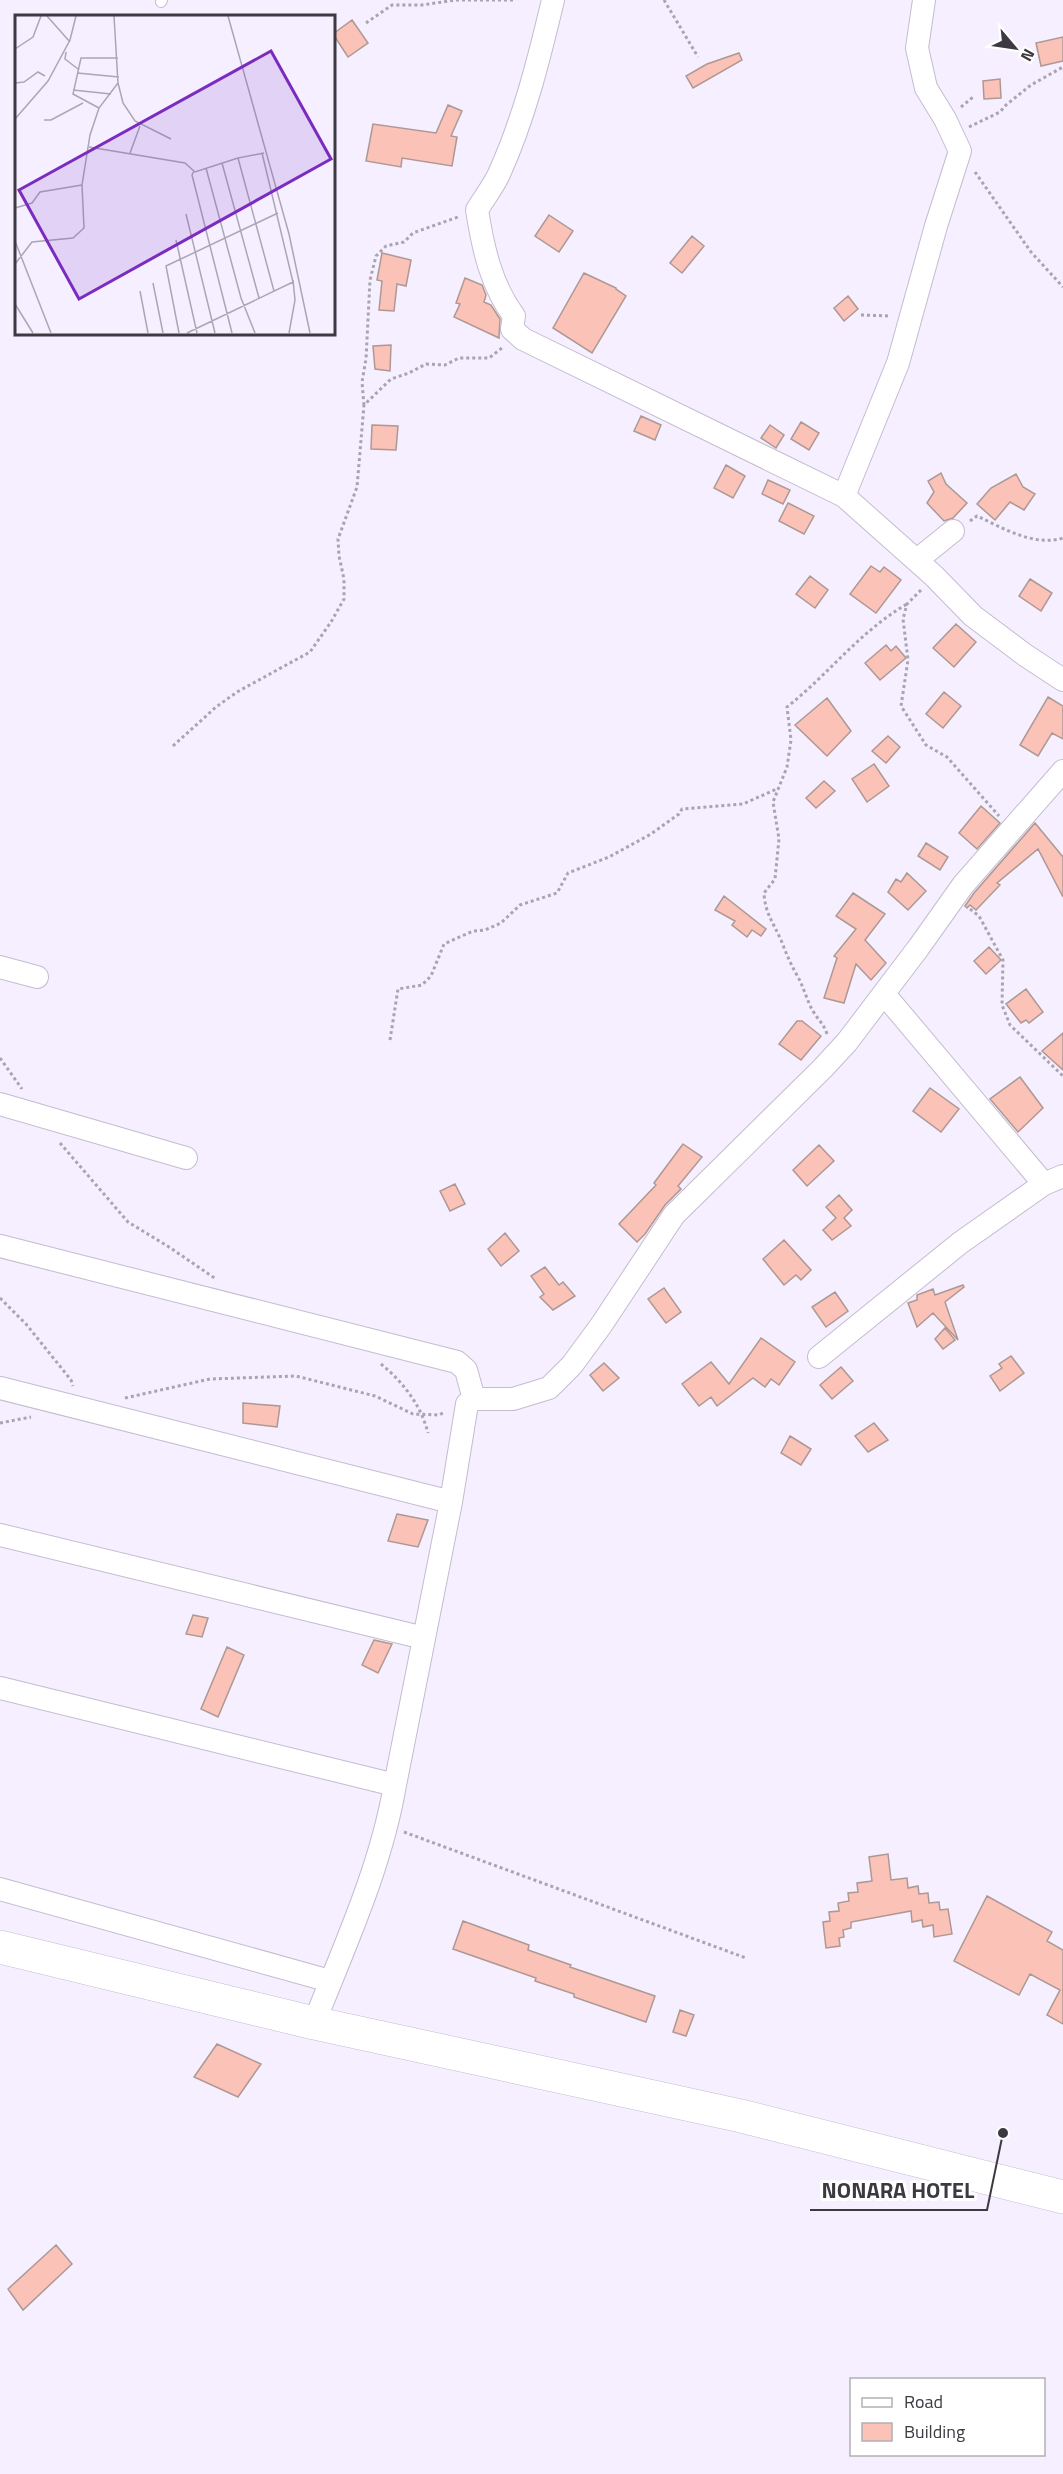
<svg xmlns="http://www.w3.org/2000/svg" width="1063" height="2474" font-family="'Titillium Web',sans-serif">
<style>
.building{fill:#fbc2b7;stroke:#ae9894;stroke-width:1.5}
.lines{fill:none;stroke-linecap:round;stroke-linejoin:round}
.service-casing{stroke:#c4bccf;stroke-width:12}
.minor-casing{stroke:#c4bccf;stroke-width:24}
.primary-casing{stroke:#c4bccf;stroke-width:34}
.path{stroke:#a8a4b0;stroke-width:3;stroke-dasharray:3 3;stroke-linecap:butt}
.service{stroke:#fff;stroke-width:10}
.minor{stroke:#fff;stroke-width:22}
.primary{stroke:#fff;stroke-width:33}
.inset-road{fill:none;stroke:#aba6b3;stroke-width:1.5}
.view{fill:#7b2cbf;fill-opacity:0.15;stroke:#7b2cbf;stroke-width:3}
.inset-edge{fill:none;stroke:#3c3940;stroke-width:3}
.leader{fill:none;stroke:#3c3940;stroke-width:2}
.callout-dot{fill:#3c3940;stroke:#fff;stroke-width:2}
.callout-label{font-size:22px;text-anchor:middle;font-weight:bold;fill:#3c3940;stroke:#fff;stroke-width:6;stroke-linejoin:round;paint-order:stroke}
</style>
<rect width="100%" height="100%" fill="#f5efff"/>
<path class="building" d="M352 20 368 43 348 57 333 34Z
M1063 37V61L1041 66 1036 43Z
M739 53 742 60 693 88 686 76 707 64Z
M1000 79 1001 98 984 99 983 81Z
M448 105 462 111 451 136 457 137 452 166 402 158 401 167 366 161 373 124 436 133Z
M549 215 573 231 559 252 535 236Z
M692 236 704 246 682 273 670 263Z
M382 253 411 260 406 286 397 284 394 311 379 310 382 281 377 280Z
M584 273 616 288V289L626 296 592 353 553 328Z
M465 278 482 285 486 295 484 302 491 305 500 319 499 338 454 317 460 304 456 303Z
M848 296 858 309 844 321 834 308Z
M391 345 390 371 375 369 373 346Z
M641 416 661 425 655 440 634 431Z
M801 422 819 433 809 450 791 439Z
M372 425 398 426 396 450 371 449Z
M770 425 784 435 776 448 761 438Z
M726 465 745 476 733 498 714 488Z
M941 473 946 484 967 503 953 518 944 521 927 503 934 492 928 481Z
M1016 474 1023 487 1035 494 1024 510 1010 502 995 520 977 504 991 488Z
M768 480 790 490 783 504 762 494Z
M788 503 814 516 804 534 779 521Z
M871 566 880 572 884 567 901 580 876 613 850 594Z
M810 576 828 590 815 608 796 594Z
M1030 579 1052 593 1041 611 1019 596Z
M956 624 976 642 954 667 933 648Z
M886 645 891 651 896 646 906 658 880 680 865 663Z
M944 692 961 706 943 728 926 714Z
M1048 697 1063 706V739L1052 733 1038 756 1020 745Z
M827 698 851 731 827 756 795 725Z
M888 736 900 747 886 763 872 751Z
M874 764 889 786 867 802 852 779Z
M824 781 835 791 816 808 806 798Z
M981 806 1000 823 977 849 959 833Z
M1035 823 1063 857V897L1038 849 997 883 1000 885 976 910 970 905 967 908 965 906 974 893Z
M926 843 948 857 940 870 918 856Z
M907 873 926 891 908 910 888 892 896 879 901 882Z
M853 893 885 914 865 940 886 963 871 980 856 964 844 1003 824 998 837 958 834 956 856 929 836 916Z
M724 896 766 929 761 936 752 930 747 937 732 925 735 921 715 910Z
M989 947 1001 960 986 974 974 961Z
M1026 989 1043 1012 1029 1023 1026 1020 1021 1023 1006 1004Z
M797 1021H802L821 1036 801 1060 779 1044Z
M1063 1033V1070L1042 1051Z
M1020 1077 1043 1108 1018 1132 990 1099Z
M930 1088 959 1109 941 1132 913 1111Z
M683 1144 702 1157 678 1186 681 1189 665 1205 645 1234 637 1242 619 1224 656 1185 654 1183Z
M819 1145 834 1161 807 1186 793 1170Z
M455 1184 465 1204 450 1211 440 1191Z
M839 1195 852 1210 844 1218 851 1226 832 1240 823 1230 836 1218 826 1207Z
M505 1233 519 1251 501 1266 488 1249Z
M784 1240 811 1270 801 1280 796 1275 784 1285 763 1259Z
M545 1267 559 1285 563 1282 575 1296 553 1310 540 1297 544 1294 531 1276Z
M963 1285 964 1287 945 1302 958 1340 933 1313 917 1327 908 1303 917 1300V1295L933 1289 935 1295Z
M664 1288 681 1312 666 1323 648 1299Z
M835 1292 848 1311 826 1327 812 1307Z
M945 1328 955 1340 943 1349 935 1339Z
M761 1338 795 1362 779 1385 771 1379 765 1387 753 1378 717 1406 711 1397 699 1406 682 1384 711 1362 729 1384Z
M1011 1356 1024 1373 1000 1391 990 1376 1002 1368 999 1364Z
M604 1363 619 1378 603 1391 590 1375Z
M841 1367 853 1381 832 1399 820 1385Z
M243 1403 280 1406 277 1427 243 1423Z
M874 1423 888 1440 868 1452 855 1436Z
M790 1436 811 1449 801 1465 781 1453Z
M397 1514 428 1520 418 1547 388 1541Z
M193 1615 208 1618 202 1637 186 1634Z
M374 1640 392 1644 378 1673 362 1665Z
M227 1647 244 1655 218 1717 201 1709Z
M888 1854 891 1880 907 1878 908 1888 918 1886 919 1894 928 1893 929 1903 939 1902 940 1910 948 1909 952 1934 934 1937 933 1925 923 1927 922 1920 912 1922 911 1911 851 1922V1928L843 1930 844 1937 839 1938 840 1946 826 1948 823 1922 830 1921 829 1912 839 1911 838 1903 849 1901 848 1893 858 1892 857 1883 872 1881 869 1857Z
M987 1896 1052 1932 1047 1941 1063 1950V2024L1047 2015 1060 1990 1030 1974 1019 1995 954 1961Z
M463 1921 529 1945 528 1950 571 1965 570 1967 655 1996 646 2022 574 1997V1994L535 1981 536 1978 453 1949Z
M680 2010 694 2015 686 2036 673 2032Z
M217 2044 261 2064 238 2097 194 2077Z
M56 2245 72 2264 23 2310 8 2289Z"/>
<g class="lines">
<defs>
<path id="service" d="M161 2 162 0"/>
<path id="minor" d="M553 0C539 59 524 119 499 174 493 187 484 198 477 210 483 248 491 285 514 316L512 329 523 339 844 496 934 576 973 616 1025 655 1063 680
M844 496 898 363 936 226 960 151 945 119 926 88 917 48 924 0
M917 560 953 531
M0 967 37 977
M884 994 1044 1184
M0 1104 186 1158
M0 1246 457 1362 466 1370 474 1399
M819 1357 960 1243 1044 1184 1063 1176
M0 1388 451 1502
M0 1535 424 1638
M0 1688 395 1785C381 1867 345 1945 314 2023
M395 1785 451 1502 467 1404 474 1399H513L549 1388 572 1365 602 1324 674 1215 823 1068 847 1042 919 947 963 885 1063 771
M0 1889 330 1981"/>
<path id="primary" d="M0 1947 314 2023 741 2116 1063 2197"/>
</defs>
<use href="#service" class="service-casing"/>
<use href="#minor" class="minor-casing"/>
<use href="#primary" class="primary-casing"/>
<path class="path" d="M664 0 698 57
M366 23 392 5H422L456 0H514
M961 107 973 97
M969 127 1000 112 1006 105 1031 85 1063 67
M975 172 1031 252 1063 287
M861 315 891 316
M364 405 362 382 366 359 370 280 376 256 386 246 404 242 413 233 458 217
M970 521 977 516C1003 528 1034 547 1063 538
M921 590 907 604 903 619 908 660 901 706 926 745 947 757 999 816
M173 746 216 707 237 692 310 652 331 622 344 599V579L339 556 338 539 357 487 364 405 391 379 409 373 426 364 445 365 459 358H489L502 348
M970 909 979 916 1003 960 1002 1005 1010 1025 1063 1076
M827 1034C824 1024 818 1020 813 1011 807 1001 804 988 798 977 791 965 786 953 781 940 773 922 765 913 764 893L775 879 779 839 773 802 787 767 791 740 787 707C830 673 859 632 907 604
M390 1040 398 989 422 985 431 976 444 944 473 931 485 930 501 923 520 905 557 893 568 873 609 857 651 834 679 814 682 809 743 804 779 788
M0 1058 22 1089
M60 1143 128 1222 169 1247 216 1279
M0 1298 26 1324 71 1380 73 1386
M381 1364C403 1382 421 1405 428 1433
M125 1398 210 1379 296 1376 375 1396 413 1414 439 1415 445 1412
M0 1423 31 1417
M404 1832 746 1958"/>
<use href="#service" class="service"/>
<use href="#minor" class="minor"/>
<use href="#primary" class="primary"/>
</g>
<g transform="translate(15 15)">
<rect width="320" height="320" fill="#f5efff"/>
<path class="inset-road" d="M32 1 55 27M213 1 274 219 295 318M0 34 18 22 26 1M51 37 50 44 63 54M62 58 104 62M0 68 9 67 23 57 30 61M103 68 108 88 120 106 156 124M58 75 96 79M84 93 58 79 66 43H103M0 104 33 66 55 25 61 1M29 105H36L68 88M74 132 170 148 180 157 223 143M115 138 125 111M249 138 223 143 259 276M207 148 244 283M191 153 226 283 240 318M179 156 177 160 217 318M0 193 17 188 25 177 67 170M171 199 200 318M161 225 182 318M0 226 36 318M0 249 17 227 58 223 69 213 67 170 75 120 84 93 103 68 99 1M138 268 148 318M125 276 133 318M0 289 18 318M164 318 151 251 263 198M172 318 278 267 247 138M274 318 280 285 278 265"/>
<path class="view" d="M256 36 316 144 64 284 4 175Z"/>
<rect width="320" height="320" class="inset-edge"/>
</g>
<path class="leader" d="M1003 2133L987 2210H810"/>
<circle class="callout-dot" cx="1003" cy="2133" r="6"/>
<g class="callout-label">
<text x="898" y="2198">NONARA HOTEL</text>
</g>
<rect x="850" y="2378" width="195" height="78" fill="#ffffff" stroke="#b1b0b3" stroke-width="1.5"/>
<rect x="862" y="2398" width="30" height="9" fill="#ffffff" stroke="#b1b0b3" stroke-width="1.5"/>
<text x="904" y="2408" font-size="18" fill="#3c3940">Road</text>
<rect x="862" y="2423" width="30" height="18" fill="#fbc2b7" stroke="#b1b0b3" stroke-width="1.5"/>
<text x="904" y="2438" font-size="18" fill="#3c3940">Building</text>
<g transform="translate(1015 48) rotate(119)" stroke="#ffffff" stroke-width="4.5" paint-order="stroke">
<path d="M0-4.5L10 22L0 15L-10 22Z" fill="#3c3940"/>
<text y="-9" font-size="16" font-weight="bold" text-anchor="middle" fill="#3c3940">N</text>
</g>
</svg>
